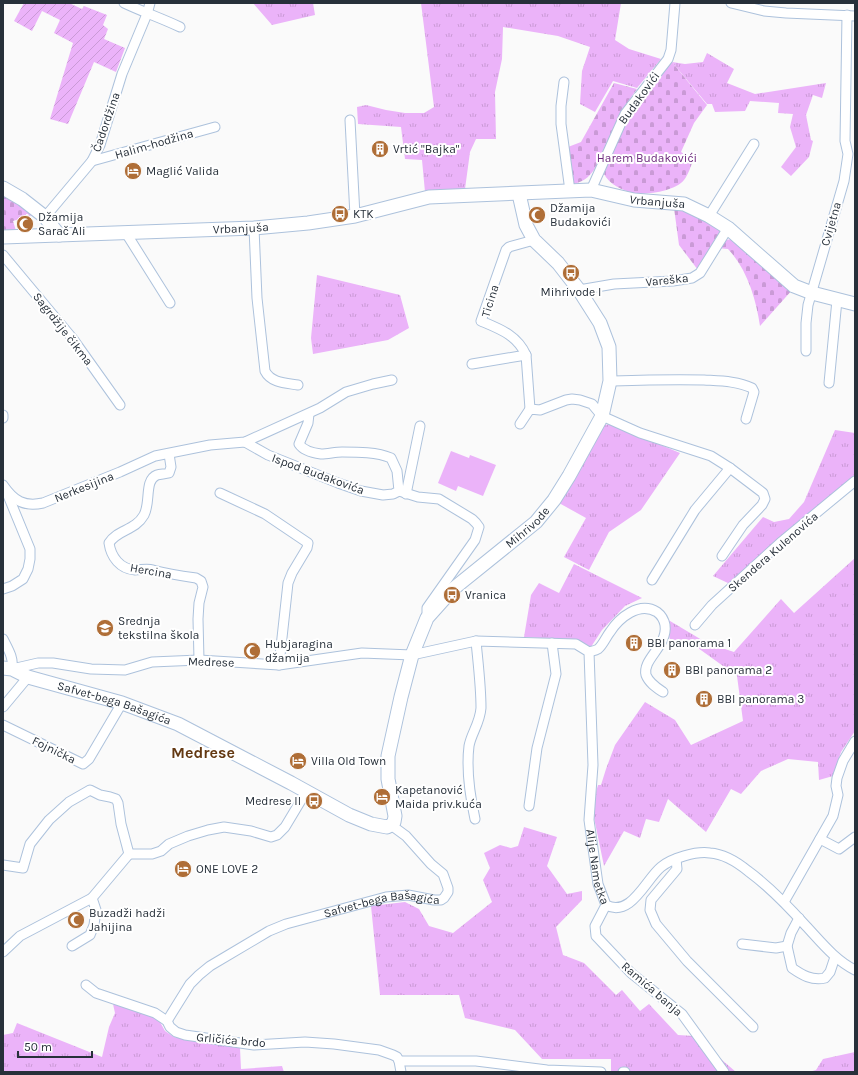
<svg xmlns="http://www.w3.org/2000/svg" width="858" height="1075" font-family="Karla,sans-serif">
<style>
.grass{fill:url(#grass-tufts)}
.cemetery{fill:url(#cemetery-stones)}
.garden{fill:url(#garden-furrows)}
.pitch{fill:#ebb3f9}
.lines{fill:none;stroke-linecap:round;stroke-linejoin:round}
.street-casing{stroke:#adc2dc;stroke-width:11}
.secondary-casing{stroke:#adc2dc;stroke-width:15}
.street{stroke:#fff;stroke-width:9}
.secondary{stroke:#fff;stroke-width:13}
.labels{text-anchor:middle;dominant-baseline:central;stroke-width:4;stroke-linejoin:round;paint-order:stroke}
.street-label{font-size:12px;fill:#27303a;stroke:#fff}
.poi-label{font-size:12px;fill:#27303a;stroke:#fff;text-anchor:start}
.park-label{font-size:12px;fill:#6d297d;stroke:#fff}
.district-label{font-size:16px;font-weight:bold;fill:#643912;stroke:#fff}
</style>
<defs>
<pattern id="grass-tufts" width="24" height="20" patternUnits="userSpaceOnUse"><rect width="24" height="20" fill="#ebb3f9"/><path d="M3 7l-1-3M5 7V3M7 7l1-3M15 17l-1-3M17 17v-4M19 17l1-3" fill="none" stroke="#ca9ad6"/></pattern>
<pattern id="cemetery-stones" width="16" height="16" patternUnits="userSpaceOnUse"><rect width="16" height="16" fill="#ebb3f9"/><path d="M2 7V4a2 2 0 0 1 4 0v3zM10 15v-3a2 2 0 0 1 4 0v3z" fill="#ca9ad6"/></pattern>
<pattern id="garden-furrows" width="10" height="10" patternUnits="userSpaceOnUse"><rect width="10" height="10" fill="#ebb3f9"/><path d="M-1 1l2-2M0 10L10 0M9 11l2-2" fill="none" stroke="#ca9ad6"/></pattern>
</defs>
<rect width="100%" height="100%" fill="#fafafa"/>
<path class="grass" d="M253 3H313L315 15 272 25Z
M421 3H621L615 40 629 49 661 59 637 88 613 81 595 112 580 104 582 71 590 47 558 36 503 27 502 59 495 92 496 139H476L470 152 465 189 425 192 422 160 405 159 401 127 358 124 357 107 366 105 386 110 405 113H424L434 107Z
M707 53 734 69 727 83 755 94 826 83 822 98 813 95 806 115 811 140 813 141 809 157 791 176 781 167 796 147 790 127 793 114 778 113 779 103 750 101 745 111 715 112 712 104H707L672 62 685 64 703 62Z
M317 275 400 295 409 328 388 340 313 354 311 338Z
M611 424 680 453 641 510 609 532 589 570 564 557 586 518 559 503 604 425Z
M835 430 855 433V477L730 584 713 576 763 517 774 522 789 519 804 502Z
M855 558V731L841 752 833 776 819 780 818 762 788 759 761 771 741 794 731 789 706 832 668 799 659 822 646 819 640 838 624 831 604 866 593 813 594 799 598 785H601L606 769 615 745 645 702 675 720 691 745 743 721 737 676 698 648 671 644 665 618 707 643 734 652 781 599 794 613Z
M574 564 642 598 625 606 602 630 591 647 576 640 524 637 531 595 539 583 559 593Z
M524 827 557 837 547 866 567 894 582 891V900L556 927 563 955 584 963 616 995 622 990 640 1011 649 1004 678 1035 694 1036 736 1072H611V1059H542L515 1030 465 1018 459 995H380L371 906 405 902 419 909 429 926 453 933 492 902 483 880 490 868 484 853 500 845 511 848 518 846Z
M113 1004 148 1014 160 1022 165 1031 174 1037 199 1042 240 1048 241 1069 282 1066 284 1072H3V1035L13 1033 17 1023 102 1057 109 1027 115 1013Z
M855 1052V1072H809L816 1070 823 1059Z"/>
<path class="cemetery" d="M672 62 707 105 694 123 681 152 693 160C691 166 688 175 684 180 675 191 648 195 634 193 623 191 609 184 604 174L617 138 628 116Z
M614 83 637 89 622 110 594 170C588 178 583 182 573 184L568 147 581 142Z
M3 194 34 215 29 216 28 214H26V217L13 221 17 234 3 236Z
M687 207 721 230 707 258 698 270 679 245 674 208Z
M732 239 793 289 760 326C756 299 747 269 728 249L717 248 726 240Z"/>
<path class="garden" d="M24 3H69L82 9 84 6 107 15 103 25 108 29 104 39 125 48 116 72 94 62 68 124 50 119 73 43 54 33 60 20 42 11 32 31 14 21Z"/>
<path class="pitch" d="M451 451 469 458 470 455 496 465 483 496 458 486 456 491 438 483Z"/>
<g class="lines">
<defs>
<g id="street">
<path d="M124 3C143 12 161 18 180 27"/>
<path d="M731 3 764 11 786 13 855 16"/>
<path d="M564 82 561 106V124L570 191"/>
<path d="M350 120 355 216"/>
<path d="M92 161 215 127"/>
<path d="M591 190 625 114 668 59 671 50 675 3"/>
<path d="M709 216 754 144"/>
<path d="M45 217 92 161 100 145 122 74 147 14 150 3"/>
<path d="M254 228 257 298 265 371C271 383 286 383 298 385"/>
<path d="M126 233 170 303"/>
<path d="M3 255 73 339 120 405"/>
<path d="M579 290 614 284 673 281 692 278 700 273 728 228"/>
<path d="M806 351V323L808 305 844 181 848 154 845 141 847 15"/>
<path d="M472 364 526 355"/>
<path d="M610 381C642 380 672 379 704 380 720 381 737 381 752 388L754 392 746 419"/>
<path d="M829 383 837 300"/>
<path d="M530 409 526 355C517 335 500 329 481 321L506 250 509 247 534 240"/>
<path d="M3 415V418"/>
<path d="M520 424 530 409 540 410 566 400 572 399 580 400 592 404 602 416 640 433 711 456 730 468 763 493 765 499 762 505 743 525 722 556"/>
<path d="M245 442 268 455 338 483 361 491 383 495 393 494 399 491 397 471 391 458C377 452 358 452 342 452 335 452 328 454 321 454 313 453 303 450 299 444L308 423 309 414"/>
<path d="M169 454 171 467 169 473C165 474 160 474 157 475 144 480 151 502 144 515 135 531 118 529 109 543 111 557 120 569 135 570 141 570 147 568 153 570 168 574 182 576 196 578L201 581 203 587 199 603 198 619 199 660"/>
<path d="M3 485C14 501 24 507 43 503L120 472 155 456 210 445 245 442 320 408 346 392 373 384 392 380"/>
<path d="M399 491 418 497 439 499 472 519 476 523 479 527 475 540 427 608V618"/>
<path d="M220 493 265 514 308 543 307 548 292 573 288 583 279 665"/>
<path d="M406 494 420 426"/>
<path d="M652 580 695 510 730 468"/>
<path d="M3 589 12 586 23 579 28 569 30 559V549L7 493"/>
<path d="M695 625 712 605 780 543 855 481"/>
<path id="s1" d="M3 639C8 649 14 658 12 669L38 663H53L91 669 125 670 152 662 199 660 279 665 362 653 412 655 476 641 576 644 589 652 593 765 589 820 598 884 606 905C631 918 646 879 661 867 672 858 696 851 710 853 725 854 737 862 748 871 770 887 788 906 806 926 821 942 835 960 855 970"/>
<path d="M589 652C592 651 595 651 598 649 603 645 606 637 610 632 619 618 639 601 657 612 661 615 664 620 665 625 668 646 642 659 646 675 649 683 657 688 663 692"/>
<path d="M3 707 28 677"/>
<path d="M3 725 83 764 89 759 122 703"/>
<path d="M529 806 537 748 556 674 552 643"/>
<path d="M475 819C470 796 466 770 469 746 471 734 480 723 481 708 481 686 478 663 476 641"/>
<path d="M820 839 839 849 855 837"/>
<path d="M129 854H152L161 851 169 844 188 836 208 830 224 827 251 831 271 837 277 835 285 827 306 792"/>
<path d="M676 859 677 869 651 900 650 910 656 924 687 961 753 1027"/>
<path d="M3 865 23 868 30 844 49 820 69 802 90 790 100 795 110 797 116 799 118 803 121 824 129 854"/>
<path d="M784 902 833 816 838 795 836 786 837 778 843 761 855 741"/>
<path d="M606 905 595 926 596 936 631 973 682 1014 724 1072"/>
<path d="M799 918 791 933 787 946 792 968C802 975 812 981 825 978L830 972 835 957"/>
<path d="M742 944 776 948 787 946"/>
<path d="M72 946 90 935 94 925 96 910 92 898"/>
<path d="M3 952 20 936 92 898 129 854"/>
<path d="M86 985 96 993 155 1013 167 1021 170 1027 176 1032 185 1035 254 1045 305 1042 334 1044 379 1050 393 1055 397 1057 399 1061 401 1072"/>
<path id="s2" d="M167 1021 190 984 199 975 210 966 269 931 286 924 386 897 408 895 434 900H441L444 898 448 892V888L443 874 431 864 406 836 391 825"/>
<path d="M399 1061H476L547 1070 601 1072"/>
<path d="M623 1072H625"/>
</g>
<g id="secondary">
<path d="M3 188 22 199 45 217 59 235"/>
<path id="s3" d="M3 237 254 228 308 223 355 216 429 197 591 190 634 200 684 204 709 216 728 228 794 286 812 293 855 304"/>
<path id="s4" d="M3 668 12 669 28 677 122 703 178 724 291 783 349 815 371 824 387 827 391 825 394 822 395 816 388 779V756L401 697 412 655 427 618 453 589 536 522 554 500 569 476 602 416 610 381 609 347 600 323 579 290 558 263 534 240 526 225 519 194"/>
</g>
</defs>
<use href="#street" class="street-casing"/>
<use href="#secondary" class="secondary-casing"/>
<use href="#street" class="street"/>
<use href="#secondary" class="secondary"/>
</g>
<defs>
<symbol id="building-disc" viewBox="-11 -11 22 22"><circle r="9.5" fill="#af6e37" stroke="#fff"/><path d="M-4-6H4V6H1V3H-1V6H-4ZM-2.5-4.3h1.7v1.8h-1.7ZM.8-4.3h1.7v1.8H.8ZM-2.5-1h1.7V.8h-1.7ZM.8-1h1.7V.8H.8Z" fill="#fff"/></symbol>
<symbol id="hotel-disc" viewBox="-11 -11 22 22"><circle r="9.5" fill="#af6e37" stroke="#fff"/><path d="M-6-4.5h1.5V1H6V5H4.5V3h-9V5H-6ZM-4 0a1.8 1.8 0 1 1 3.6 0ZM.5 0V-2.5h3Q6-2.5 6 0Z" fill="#fff"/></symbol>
<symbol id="bus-disc" viewBox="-11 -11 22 22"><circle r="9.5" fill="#af6e37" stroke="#fff"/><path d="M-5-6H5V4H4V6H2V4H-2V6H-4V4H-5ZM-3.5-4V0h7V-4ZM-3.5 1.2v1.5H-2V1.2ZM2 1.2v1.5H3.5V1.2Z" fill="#fff"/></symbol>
<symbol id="mosque-disc" viewBox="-11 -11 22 22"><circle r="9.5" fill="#af6e37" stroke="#fff"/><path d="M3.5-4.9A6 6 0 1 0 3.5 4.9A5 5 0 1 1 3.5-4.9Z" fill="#fff"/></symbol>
<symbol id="school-disc" viewBox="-11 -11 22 22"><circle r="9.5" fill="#af6e37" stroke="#fff"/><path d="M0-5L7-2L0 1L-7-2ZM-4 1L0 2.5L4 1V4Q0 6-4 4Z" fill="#fff"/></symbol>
</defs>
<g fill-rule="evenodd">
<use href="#building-disc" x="370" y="139" width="20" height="20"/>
<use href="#hotel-disc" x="123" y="161" width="20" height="20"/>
<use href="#bus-disc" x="330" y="204" width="20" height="20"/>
<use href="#mosque-disc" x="527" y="205" width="20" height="20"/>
<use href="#mosque-disc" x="15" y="214" width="20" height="20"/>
<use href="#bus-disc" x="561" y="263" width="20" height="20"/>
<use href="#bus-disc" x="442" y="585" width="20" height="20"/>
<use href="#school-disc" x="95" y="618" width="20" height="20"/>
<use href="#building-disc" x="624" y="633" width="20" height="20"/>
<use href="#mosque-disc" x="242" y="641" width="20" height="20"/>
<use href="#building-disc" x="662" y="660" width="20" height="20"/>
<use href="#building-disc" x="694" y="689" width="20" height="20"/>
<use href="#hotel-disc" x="288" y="751" width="20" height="20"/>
<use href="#hotel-disc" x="372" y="787" width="20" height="20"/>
<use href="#bus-disc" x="304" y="791" width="20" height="20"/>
<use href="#hotel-disc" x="173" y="859" width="20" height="20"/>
<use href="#mosque-disc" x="66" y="910" width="20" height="20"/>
</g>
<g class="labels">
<g class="street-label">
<text transform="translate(639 98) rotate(-54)">Budakovići</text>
<text transform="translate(106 122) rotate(-71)">Čadordžina</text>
<text transform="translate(154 144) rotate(-16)">Halim-hodžina</text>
<text stroke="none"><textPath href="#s3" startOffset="659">Vrbanjuša</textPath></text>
<text transform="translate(831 224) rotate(-74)">Cvijetna</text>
<text stroke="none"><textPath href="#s3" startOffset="238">Vrbanjuša</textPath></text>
<text transform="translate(667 280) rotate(-6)">Vareška</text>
<text transform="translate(490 301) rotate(-73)">Ticina</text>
<text transform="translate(63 329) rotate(52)">Sagrdžije čikma</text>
<text transform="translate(318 474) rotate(20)">Ispod Budakovića</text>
<text transform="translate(84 487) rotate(-22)">Nerkesijina</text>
<text stroke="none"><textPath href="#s4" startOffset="773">Mihrivode</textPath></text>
<text transform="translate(773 552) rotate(-41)">Skendera Kulenovića</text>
<text transform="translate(151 571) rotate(10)">Hercina</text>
<text transform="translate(211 662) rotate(2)">Medrese</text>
<text stroke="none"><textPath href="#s4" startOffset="117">Safvet-bega Bašagića</textPath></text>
<text transform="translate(54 750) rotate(26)">Fojnička</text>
<text stroke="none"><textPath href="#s1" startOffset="832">Alije Nametka</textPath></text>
<text stroke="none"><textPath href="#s2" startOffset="256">Safvet-bega Bašagića</textPath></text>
<text transform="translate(652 989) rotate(41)">Ramića banja</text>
<text transform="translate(231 1040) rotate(5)">Grličića brdo</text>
</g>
<g class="poi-label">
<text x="393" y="149">Vrtić "Bajka"</text>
<text x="146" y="171">Maglić Valida</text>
<text x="550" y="208">Džamija<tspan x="550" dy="14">Budakovići</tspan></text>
<text x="353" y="214">KTK</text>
<text x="38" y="217">Džamija<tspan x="38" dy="14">Sarač Ali</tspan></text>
<text x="571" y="292" text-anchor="middle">Mihrivode I</text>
<text x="465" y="595">Vranica</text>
<text x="118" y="621">Srednja<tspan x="118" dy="14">tekstilna škola</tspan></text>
<text x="647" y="643">BBI panorama 1</text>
<text x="265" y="644">Hubjaragina<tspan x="265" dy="14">džamija</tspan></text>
<text x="685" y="670">BBI panorama 2</text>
<text x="717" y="699">BBI panorama 3</text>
<text x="311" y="761">Villa Old Town</text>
<text x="395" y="790">Kapetanović<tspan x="395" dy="14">Maida priv.kuća</tspan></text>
<text x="301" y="801" text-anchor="end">Medrese II</text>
<text x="196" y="869">ONE LOVE 2</text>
<text x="89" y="913">Buzadži hadži<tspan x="89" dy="14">Jahijina</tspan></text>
</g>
<g class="park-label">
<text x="647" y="158">Harem Budakovići</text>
</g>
<g class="district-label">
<text x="203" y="752">Medrese</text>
</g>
</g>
<rect width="858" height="1075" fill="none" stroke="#27303a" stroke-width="8"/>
<path d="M18 1051v6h74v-6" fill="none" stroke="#27303a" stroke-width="2"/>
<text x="24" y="1051" font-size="12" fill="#27303a" stroke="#ffffff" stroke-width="3" paint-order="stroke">50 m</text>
</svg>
